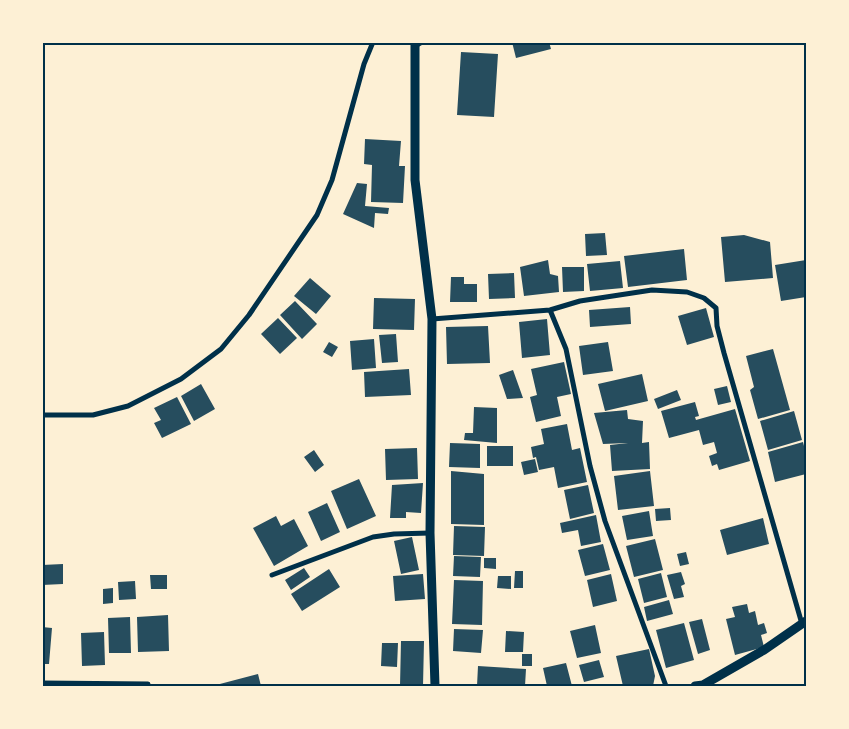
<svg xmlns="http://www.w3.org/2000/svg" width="849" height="729" font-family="'Space Grotesk',sans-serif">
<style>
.building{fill:#264d5e}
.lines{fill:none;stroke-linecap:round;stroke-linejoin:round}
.minor{stroke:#003049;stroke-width:5}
.tertiary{stroke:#003049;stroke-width:9}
.neatline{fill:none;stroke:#003049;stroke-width:2}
</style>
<rect width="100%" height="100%" fill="#fdf0d5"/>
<path class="building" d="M512 42H549L551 49 516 58Z
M461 52 498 54 494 117 457 115Z
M365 139 401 141 399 166H405L403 203 371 202 372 165 364 164Z
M357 183 367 184 365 206 389 208 388 214 375 213 374 228 343 214Z
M605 233 607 255 586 256 585 234Z
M744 235 770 242 773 278 725 282 721 237Z
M684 249 687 280 628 287 624 256Z
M548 260 550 274 558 276 559 292 524 296 520 267Z
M806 260V297L781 301 775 265Z
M620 261 623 288 590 291 587 264Z
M562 267H584V291L563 292Z
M514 273 515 298 489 299 488 274Z
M451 277H464V284H477V302H450Z
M310 278 331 296 316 314 294 296Z
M374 298 415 299 414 330 373 329Z
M295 301 317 324 302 339 280 315Z
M630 307 631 324 590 327 589 310Z
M706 308 714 337 687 345 678 316Z
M278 318 297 338 280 354 261 334Z
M547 319 550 355 522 358 519 322Z
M488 326 490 363 447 364 446 327Z
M396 334 398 362 382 363 379 335Z
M374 339 376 368 352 370 350 341Z
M329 342 338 347 332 357 323 352Z
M608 342 613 371 583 375 579 346Z
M773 349 790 410 758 419 750 390 754 387 746 356Z
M564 362 571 394 557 397 561 416 536 422 530 397 537 395 531 369Z
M409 369 411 395 365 397 364 372Z
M513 370 523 398 507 399 499 375Z
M642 374 648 401 605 411 598 384Z
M201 384 215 409 194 421 181 396Z
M727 386 731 402 718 405 714 389Z
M677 390 681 400 658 409 654 399Z
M177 397 191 424 162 438 154 423 161 420 154 408Z
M695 402 699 416 695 417 696 420 735 409 750 461 719 470 717 464 712 466 709 456 717 453 714 442 703 445 699 430 669 438 661 411Z
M474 407 497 408V443L464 440 465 433H473Z
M627 410 628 419 643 421 642 443 649 442 650 469 612 471 610 445 628 443 603 444 594 413Z
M794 411 802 440 768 450 760 421Z
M567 424 572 450 580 448 587 482 558 488 554 467 539 470 536 457 533 458 531 447 544 444 541 429Z
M803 442 806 454V474L775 482 768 452Z
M450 443 480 444V468L449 467Z
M487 446H513V466H487Z
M417 448 418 479 386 480 385 449Z
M314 450 324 465 315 472 304 457Z
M535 459 538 472 524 475 521 462Z
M451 471 484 474V525L451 524Z
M650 471 654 506 618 510 614 476Z
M359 479 376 516 347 529 331 491Z
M423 483 421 513 406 512V518H390L392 485Z
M588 485 594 513 570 519 564 490Z
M327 503 340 532 321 541 308 512Z
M670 508 671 520 656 521 655 509Z
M649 511 653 536 627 540 622 516Z
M596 515 601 542 581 546 578 530 562 533 560 523Z
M276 516 281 526 294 519 308 546 274 566 253 528Z
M763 518 769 544 727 555 720 530Z
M454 526 485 527 484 556 453 555Z
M412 537 419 570 401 574 394 541Z
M655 539 663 570 634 577 626 546Z
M603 544 610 570 585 576 578 550Z
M686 552 689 564 680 566 677 554Z
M454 556 481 557 480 577 453 576Z
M484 558H496V569L484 568Z
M63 564V584L42 585V565Z
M304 568 310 577 291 590 285 580Z
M329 569 340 587 302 611 291 594Z
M515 571H523V588H514Z
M681 572 685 584 681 586 684 597 674 599 667 575Z
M661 573 667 597 644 603 638 579Z
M423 574 425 599 395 601 393 576Z
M611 574 617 601 593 607 587 580Z
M150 575H167V589H151Z
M498 576H511V589L497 588Z
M454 580 483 581 482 625 452 624Z
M135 581 136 599 119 600 118 582Z
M113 588V603L103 604V589Z
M669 600 673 614 647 621 644 607Z
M747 604 749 613 755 611 758 625 764 623 767 633 761 635 764 647 735 655 726 619 735 617 732 607Z
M168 615 169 651 138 652 137 617Z
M130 617 131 653H109L108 618Z
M702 619 710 650 698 654 689 622Z
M684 623 694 660 666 668 656 630Z
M595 625 601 653 577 658 570 631Z
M42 627 52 628 49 664H42Z
M454 629 483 630 481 653 453 651Z
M506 631 524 632 523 652H505Z
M104 632 105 665 82 666 81 633Z
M401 641H424L423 686H400Z
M382 643H398L397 667 381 666Z
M649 649 655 676 653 686H623L616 656Z
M522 654H532V666H522Z
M599 660 604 677 584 682 579 665Z
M566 663 572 686H547L543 668Z
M478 666 526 669 525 686H477Z
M258 674 261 686H216V685Z"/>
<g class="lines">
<path class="minor" d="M415 46 422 42
M550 310 566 349 590 466 605 521 666 686
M432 319 550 310 580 301 652 290 687 292 704 298 716 308 717 326 724 353 802 624
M42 415H93L128 406 181 379 221 349 249 315 317 215 332 180 364 64 373 42
M272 575 373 537 394 534 430 533
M42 683 148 684"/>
<path class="tertiary" d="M415 42V180L432 319 430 533 435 686
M695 686 703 685 764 650 806 621"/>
</g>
<rect width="849" height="729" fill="none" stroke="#fdf0d5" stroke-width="88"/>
<rect x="44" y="44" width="761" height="641" class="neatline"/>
</svg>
